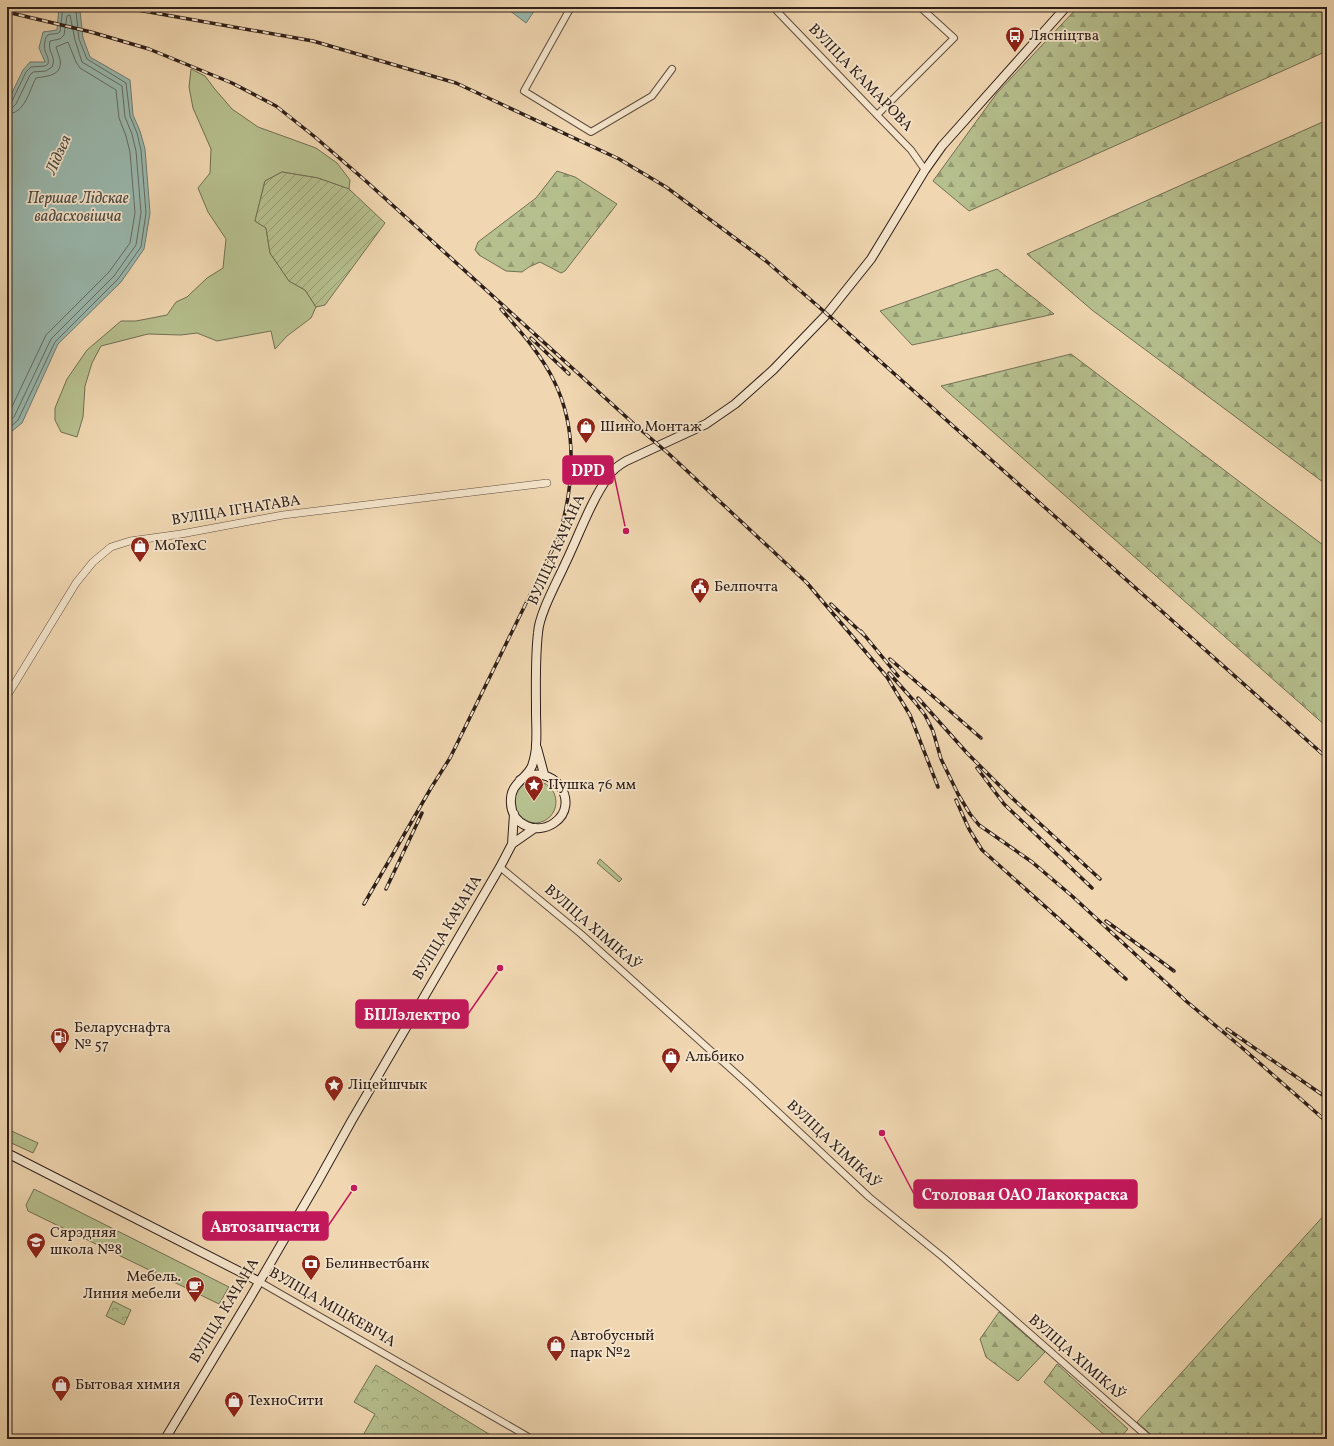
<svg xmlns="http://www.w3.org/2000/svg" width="1334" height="1446" font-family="Vollkorn,serif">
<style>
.grass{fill:#b6bf8e;stroke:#726f54}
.forest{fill:url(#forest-firs);stroke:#726f54}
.park{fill:url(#park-crowns);stroke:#726f54}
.garden{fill:url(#garden-furrows);stroke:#726f54}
.water{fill:#9ab9af;stroke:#6f7b73}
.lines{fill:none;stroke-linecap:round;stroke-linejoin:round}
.shore{stroke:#646c64;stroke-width:1}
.minor-casing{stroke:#5f4d3f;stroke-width:8}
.tertiary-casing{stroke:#5f4d3f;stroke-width:8}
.secondary-casing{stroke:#2f1f19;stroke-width:10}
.minor{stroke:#f5e5cc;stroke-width:6}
.tertiary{stroke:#f5e5cc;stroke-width:7}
.secondary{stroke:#f5e5cc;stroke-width:8}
.rail-casing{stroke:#2f1f19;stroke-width:3.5}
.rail{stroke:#f5e5cc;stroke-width:2;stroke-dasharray:6;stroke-linecap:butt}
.labels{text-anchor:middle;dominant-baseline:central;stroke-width:3.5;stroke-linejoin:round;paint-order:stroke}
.poi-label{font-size:15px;fill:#2f1f19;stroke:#f5e5cc;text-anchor:start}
.street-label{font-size:15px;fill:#2f1f19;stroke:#f5e5cc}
.water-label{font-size:16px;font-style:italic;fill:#4f4d46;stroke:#f5e5cc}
.leader{fill:none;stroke:#c2185b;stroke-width:1.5}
.callout-dot{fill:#c2185b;stroke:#f5e5cc;stroke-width:1.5}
.callout{fill:#c2185b;stroke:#c2185b;stroke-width:1.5}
.callout-label{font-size:16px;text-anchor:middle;font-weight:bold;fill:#fff}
</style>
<defs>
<pattern id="forest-firs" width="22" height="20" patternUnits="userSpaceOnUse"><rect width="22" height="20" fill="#b6bf8e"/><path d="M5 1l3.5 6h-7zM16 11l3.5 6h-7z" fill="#949b73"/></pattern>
<pattern id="park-crowns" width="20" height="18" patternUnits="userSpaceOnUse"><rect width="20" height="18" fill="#b6bf8e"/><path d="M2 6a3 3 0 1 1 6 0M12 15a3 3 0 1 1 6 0" fill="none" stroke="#949b73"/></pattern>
<pattern id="garden-furrows" width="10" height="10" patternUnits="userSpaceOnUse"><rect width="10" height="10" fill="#b6bf8e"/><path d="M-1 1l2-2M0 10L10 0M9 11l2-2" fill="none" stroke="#949b73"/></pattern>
</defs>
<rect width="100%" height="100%" fill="#f0d7b1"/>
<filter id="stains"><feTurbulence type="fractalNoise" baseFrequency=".005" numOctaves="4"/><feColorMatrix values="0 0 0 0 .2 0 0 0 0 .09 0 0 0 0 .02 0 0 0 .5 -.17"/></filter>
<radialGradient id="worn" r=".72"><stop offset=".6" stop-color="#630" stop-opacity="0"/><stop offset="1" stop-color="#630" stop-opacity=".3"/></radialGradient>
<path class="grass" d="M191 69 205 76 214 88 232 109 258 127 316 148 337 163 350 180 349 189 318 178 282 172 265 181 255 221 266 228 270 253 289 281 305 290 316 307 311 318 287 336 275 349 271 331 217 341 197 333 181 335 148 334 101 346 92 363 85 386 83 417 77 437 61 432 55 420V408L67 379 87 350 121 321H136L167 315 176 302 187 297 207 278 223 268 226 239 208 212 198 188 210 173 211 149 193 108 189 87Z
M514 802a21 21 0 1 1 42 0a21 21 0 1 1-42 0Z
M600 859 622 879 619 882 597 863Z
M7 1129 38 1143 33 1153 7 1141Z
M34 1189 229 1287 219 1304 28 1211 26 1205Z"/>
<path class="forest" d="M1078 7H1327V51L969 211 933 181 997 93Z
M1327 120V485L1092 310 1027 254Z
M557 171 575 177 617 204 565 271 561 273 540 262 529 267 522 272 506 271 479 255 475 250 478 242 536 198Z
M997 269 1054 314 912 345 880 311Z
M1071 354 1327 548V727L941 386Z
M1327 1212V1439H1156L1137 1422Z
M999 1312 1045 1352 1018 1381 986 1357 980 1339Z
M1057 1364 1128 1429 1119 1439H1109L1044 1382Z"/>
<path class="park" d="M113 1301 131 1310 124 1325 106 1316Z
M376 1365 497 1439H361L375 1414 354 1402Z"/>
<path class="garden" d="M282 172 318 178 349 189 385 223 325 305 316 307 305 290 289 281 270 253 266 228 255 221 265 181Z"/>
<path class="water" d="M59 7H81L80 11 83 38 90 57 130 80 133 115 140 131 145 149 150 213 144 249 121 282 58 344 22 423 7 435V103L23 70 30 62H45L39 48 43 32 57 30Z
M505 7H537L526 23Z"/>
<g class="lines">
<path class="shore" d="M7 103 12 101 26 72 31 67 45 66 48 64C50 55 42 53 45 41 45 39 46 37 48 35 52 33 56 35 60 32L63 7
M7 108 13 107 16 104 30 75 33 72 46 71 52 67C57 56 47 53 50 41L60 39 64 35 67 16 70 15 75 40 82 62 122 86 125 117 132 134 136 151 141 213 136 245 114 276 51 339 14 417 7 423
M7 114C25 114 29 91 36 78 47 76 63 76 60 59 59 55 57 51 56 47L68 42 76 62 80 68 116 90 119 118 126 136 130 152 135 213 130 243 109 272 46 335 9 413 7 415
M7 430 18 420 55 342 118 279 141 247 146 213 141 150 137 133 130 116 126 83 87 59 79 39 76 11 77 7"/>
<defs>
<path id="minor" d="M571 7 524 91 591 132 652 96 672 69
M773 7 877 115 911 150 925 170
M877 115 954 38 920 7
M500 867 581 934 750 1086 869 1197 944 1258 1150 1439
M260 1282 532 1439"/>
<path id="tertiary" d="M7 696 76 583 93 562 111 547 130 541 181 534 283 515 547 483"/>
<path id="secondary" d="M537 748 544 774
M520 780C552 759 583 803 554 823 537 835 512 825 511 804 509 783 526 780 532 766 534 760 536 751 536 745 537 734 536 723 536 712 536 686 535 659 538 633 539 614 557 582 565 564 579 535 590 503 608 477 612 470 619 465 626 461L706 424 735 404 773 370 827 314 871 259 925 170 942 146 1066 7
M512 844 535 828
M7 1153 260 1282
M165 1439 250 1298 317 1183 352 1120 500 867 512 844 514 814"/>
</defs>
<use href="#minor" class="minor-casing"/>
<use href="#tertiary" class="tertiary-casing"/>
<use href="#secondary" class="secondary-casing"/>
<use href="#minor" class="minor"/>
<use href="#tertiary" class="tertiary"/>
<use href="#secondary" class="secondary"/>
<defs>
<path id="rail" d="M121 7 313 41 456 83 619 159 666 187 766 261 827 314 1327 758
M7 12 91 32 149 49 232 83 276 106 315 137 367 182 634 424 669 454 807 583 887 677 910 715 938 787
M531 338 569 374
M831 604 865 636
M861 631 898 676
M890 659 981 738
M889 673 914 701 925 715 933 731 941 759 958 794 970 814 979 825 1032 862 1072 896 1186 1001 1240 1046 1327 1122
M918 698 967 753 1011 797 1100 879
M977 768 1004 804 1092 888
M956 800 969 829 982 850 1126 979
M386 889 422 813
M364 904 431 788 450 758 559 536C574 486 578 429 554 381 541 354 520 331 501 309
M1106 921 1174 971
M1227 1029 1327 1098"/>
</defs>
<use href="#rail" class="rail-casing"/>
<use href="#rail" class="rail"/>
</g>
<defs>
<symbol id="bus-pin" viewBox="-11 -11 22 30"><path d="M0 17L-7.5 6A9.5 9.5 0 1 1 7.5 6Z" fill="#8f2418" stroke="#f5e5cc"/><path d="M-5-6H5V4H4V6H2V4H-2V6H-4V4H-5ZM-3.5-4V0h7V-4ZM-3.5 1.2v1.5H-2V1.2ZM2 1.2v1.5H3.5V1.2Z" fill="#fff"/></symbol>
<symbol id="shop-pin" viewBox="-11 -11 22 30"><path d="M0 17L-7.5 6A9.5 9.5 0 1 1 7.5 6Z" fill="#8f2418" stroke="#f5e5cc"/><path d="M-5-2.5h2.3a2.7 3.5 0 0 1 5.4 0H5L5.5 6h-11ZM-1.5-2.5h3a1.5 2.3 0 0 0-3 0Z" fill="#fff"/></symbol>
<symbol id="civic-pin" viewBox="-11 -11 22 30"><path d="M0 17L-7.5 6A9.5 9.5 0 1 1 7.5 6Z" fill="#8f2418" stroke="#f5e5cc"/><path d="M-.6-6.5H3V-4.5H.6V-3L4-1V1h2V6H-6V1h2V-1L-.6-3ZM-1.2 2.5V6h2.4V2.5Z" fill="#fff"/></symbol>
<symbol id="sight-pin" viewBox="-11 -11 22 30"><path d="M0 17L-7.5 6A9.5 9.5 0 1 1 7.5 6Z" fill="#8f2418" stroke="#f5e5cc"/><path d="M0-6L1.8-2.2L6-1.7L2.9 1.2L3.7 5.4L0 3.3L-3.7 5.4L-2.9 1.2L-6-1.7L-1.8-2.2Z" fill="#fff"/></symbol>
<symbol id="fuel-pin" viewBox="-11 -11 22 30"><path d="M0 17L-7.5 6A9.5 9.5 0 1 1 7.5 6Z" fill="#8f2418" stroke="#f5e5cc"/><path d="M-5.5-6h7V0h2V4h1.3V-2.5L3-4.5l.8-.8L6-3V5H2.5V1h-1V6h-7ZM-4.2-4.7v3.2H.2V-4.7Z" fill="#fff"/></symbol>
<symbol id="school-pin" viewBox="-11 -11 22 30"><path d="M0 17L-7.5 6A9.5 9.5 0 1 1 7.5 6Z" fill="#8f2418" stroke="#f5e5cc"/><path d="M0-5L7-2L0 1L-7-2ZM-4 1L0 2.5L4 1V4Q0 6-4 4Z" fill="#fff"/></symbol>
<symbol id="bank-pin" viewBox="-11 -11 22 30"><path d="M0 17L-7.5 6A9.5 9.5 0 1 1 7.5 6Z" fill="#8f2418" stroke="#f5e5cc"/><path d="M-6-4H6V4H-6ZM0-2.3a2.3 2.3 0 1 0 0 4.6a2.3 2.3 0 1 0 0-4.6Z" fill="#fff"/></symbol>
<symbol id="cafe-pin" viewBox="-11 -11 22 30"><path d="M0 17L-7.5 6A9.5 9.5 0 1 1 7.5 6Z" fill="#8f2418" stroke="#f5e5cc"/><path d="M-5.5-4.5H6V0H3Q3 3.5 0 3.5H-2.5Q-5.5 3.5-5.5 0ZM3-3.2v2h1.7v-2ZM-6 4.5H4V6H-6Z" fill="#fff"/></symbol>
</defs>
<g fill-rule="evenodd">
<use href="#bus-pin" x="1004" y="25" width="22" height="30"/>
<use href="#shop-pin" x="575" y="416" width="22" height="30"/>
<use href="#shop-pin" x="129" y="535" width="22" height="30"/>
<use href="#civic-pin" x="689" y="576" width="22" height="30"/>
<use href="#sight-pin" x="523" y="774" width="22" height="30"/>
<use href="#fuel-pin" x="49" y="1026" width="22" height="30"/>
<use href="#shop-pin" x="660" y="1046" width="22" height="30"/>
<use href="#sight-pin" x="323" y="1074" width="22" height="30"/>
<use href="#school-pin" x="25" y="1231" width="22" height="30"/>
<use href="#bank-pin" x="300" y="1253" width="22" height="30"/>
<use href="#cafe-pin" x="184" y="1275" width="22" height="30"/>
<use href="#shop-pin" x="545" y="1334" width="22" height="30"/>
<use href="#shop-pin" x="50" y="1374" width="22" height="30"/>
<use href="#shop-pin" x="223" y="1390" width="22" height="30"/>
</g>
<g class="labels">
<g class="poi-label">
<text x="1029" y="36">Лясніцтва</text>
<text x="600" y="427">Шино Монтаж</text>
<text x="154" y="546">MoTexC</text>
<text x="714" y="587">Белпочта</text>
<text x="548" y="785">Пушка 76 мм</text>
<text x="74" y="1028">Беларуснафта<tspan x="74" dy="17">№ 57</tspan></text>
<text x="685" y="1057">Альбико</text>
<text x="348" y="1085">Ліцейшчык</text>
<text x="50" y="1233">Сярэдняя<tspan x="50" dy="17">школа №8</tspan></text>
<text x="325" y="1264">Белинвестбанк</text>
<text x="181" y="1277" text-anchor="end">Мебель.<tspan x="181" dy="17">Линия мебели</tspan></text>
<text x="570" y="1336">Автобусный<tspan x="570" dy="17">парк №2</tspan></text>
<text x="75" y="1385">Бытовая химия</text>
<text x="248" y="1401">ТехноСити</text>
</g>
<g class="street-label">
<text transform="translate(860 78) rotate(46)">ВУЛІЦА КАМАРОВА</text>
<text transform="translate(236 511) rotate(-9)">ВУЛІЦА ІГНАТАВА</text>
<text transform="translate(557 550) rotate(-66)">ВУЛІЦА КАЧАНА</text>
<text transform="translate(448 928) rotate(-59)">ВУЛІЦА КАЧАНА</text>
<text transform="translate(592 928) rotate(41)">ВУЛІЦА ХІМІКАЎ</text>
<text transform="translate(833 1145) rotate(43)">ВУЛІЦА ХІМІКАЎ</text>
<text transform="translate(332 1308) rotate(30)">ВУЛІЦА МІЦКЕВІЧА</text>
<text transform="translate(225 1311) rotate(-59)">ВУЛІЦА КАЧАНА</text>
<text transform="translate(1076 1358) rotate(41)">ВУЛІЦА ХІМІКАЎ</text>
</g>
<g class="water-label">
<text transform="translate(59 155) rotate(-66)">Лідзея</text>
<text x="78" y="199">Першае Лідскае<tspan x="78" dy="18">вадасховішча</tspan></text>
</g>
</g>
<path class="leader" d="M626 531L613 470M500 968L468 1014M882 1133L914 1194M354 1188L328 1226"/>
<g class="callout-dot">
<circle cx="626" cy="531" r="4"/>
<circle cx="500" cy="968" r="4"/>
<circle cx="882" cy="1133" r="4"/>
<circle cx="354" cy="1188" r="4"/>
</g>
<g class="callout">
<rect x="563" y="456" width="50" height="28" rx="4"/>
<rect x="356" y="1000" width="112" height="28" rx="4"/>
<rect x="914" y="1180" width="223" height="28" rx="4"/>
<rect x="203" y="1212" width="125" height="28" rx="4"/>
</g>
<g class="callout-label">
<text x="588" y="476">DPD</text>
<text x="412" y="1020">БПЛэлектро</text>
<text x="1025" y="1200">Столовая ОАО Лакокраска</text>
<text x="265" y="1232">Автозапчасти</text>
</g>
<rect width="1334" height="1446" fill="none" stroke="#f0d7b1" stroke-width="24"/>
<rect x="8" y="8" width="1318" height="1430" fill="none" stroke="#2f1f19" stroke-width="2"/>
<rect x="12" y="12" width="1310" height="1422" fill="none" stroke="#2f1f19"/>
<rect width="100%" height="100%" filter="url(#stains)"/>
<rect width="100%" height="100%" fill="url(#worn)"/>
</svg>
